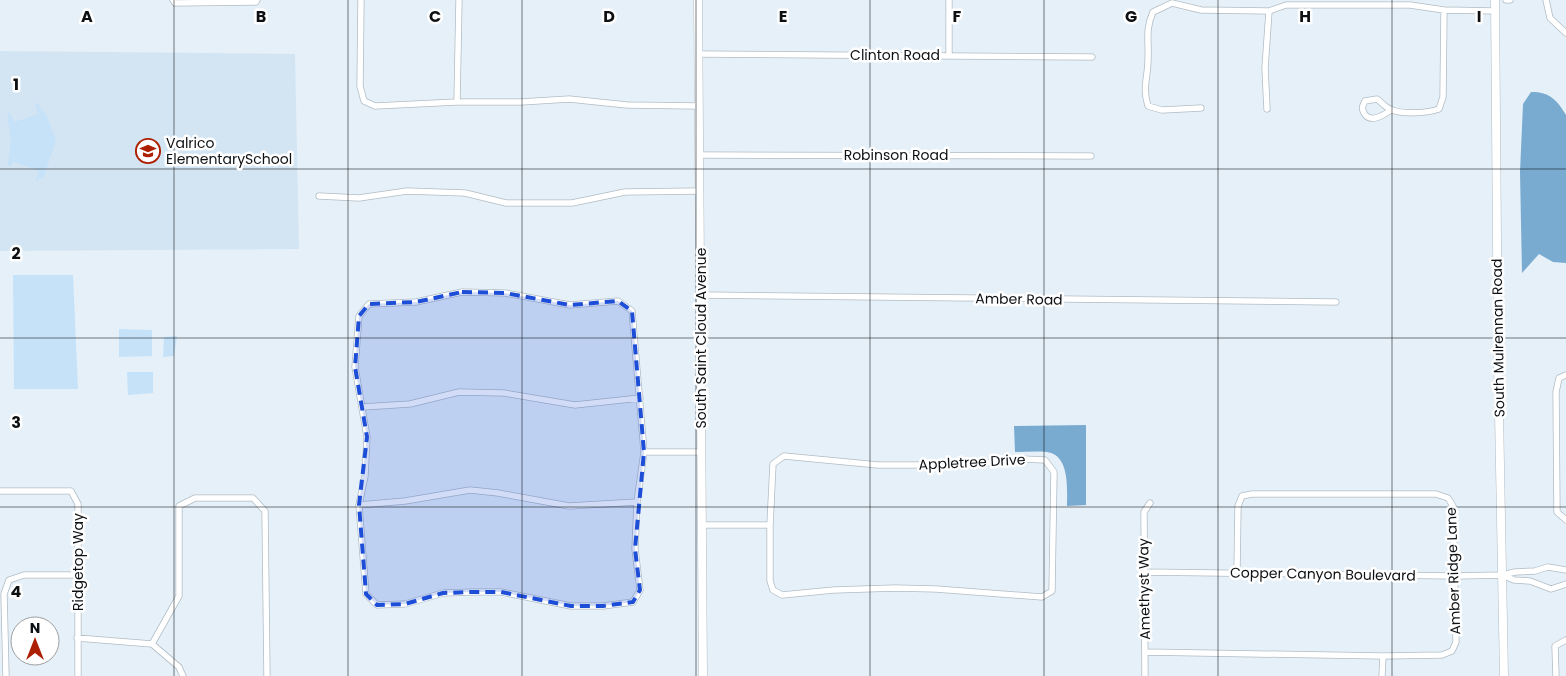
<svg xmlns="http://www.w3.org/2000/svg" width="1566" height="676" font-family="Poppins,sans-serif">
<style>
.built{fill:#d3e5f3}
.green{fill:#c6e2f9}
.water{fill:#79aad0}
.lines{fill:none;stroke-linecap:round;stroke-linejoin:round}
.street-casing{stroke:#b1bcc4;stroke-width:7}
.secondary-casing{stroke:#b1bcc4;stroke-width:9}
.street{stroke:#fff;stroke-width:5.5}
.secondary{stroke:#fff;stroke-width:8}
.marked{fill:#1d4ed8;fill-opacity:0.2;stroke:#1d4ed8;stroke-width:4;stroke-dasharray:10 6;stroke-linejoin:round}
.grid{fill:none;stroke:#0d1013;stroke-width:1;stroke-opacity:0.55}
.labels{text-anchor:middle;dominant-baseline:central;stroke-width:5;stroke-linejoin:round;paint-order:stroke}
.street-label{font-size:14px;fill:#0d1013;stroke:#fff}
.poi-label{font-size:14px;fill:#0d1013;stroke:#fff;text-anchor:start}
.grid-label{font-size:16px;text-anchor:middle;font-weight:bold;fill:#0d1013;stroke:#fff;stroke-width:5;stroke-linejoin:round;paint-order:stroke}
</style>
<rect width="100%" height="100%" fill="#e5f0f9"/>
<path class="built" d="M0 51 295 54 299 249 0 251Z"/>
<path class="green" d="M38 103 42 112 45 111 56 141 43 178 39 177 38 181H36L39 171 13 161 11 166 7 165C11 152 12 132 7 120L9 119 7 114 10 113 14 122 38 114 35 104Z
M13 275H73L78 389H14Z
M119 329 152 330V356L119 357Z
M177 336 174 356 163 357 164 337Z
M127 372H153V393L128 395Z"/>
<path class="water" d="M1531 92C1550 92 1557 100 1566 115V263L1553 262 1539 254 1522 273 1520 172 1523 104Z
M1086 425V505L1067 506C1067 489 1070 455 1047 452 1036 451 1025 452 1015 452L1014 426Z"/>
<g class="lines">
<defs>
<path id="street" d="M173 0 175 3 256 2 257 0
M361 0 360 86 364 101 375 106 457 102 459 0
M949 0V56
M1506 0H1510
M1546 0 1550 18 1566 33
M698 54 1092 57
M457 102H521L569 99 627 105 698 106
M1201 108 1162 110 1148 106C1142 87 1148 78 1148 59 1149 40 1145 30 1153 12L1172 3 1201 10 1269 11 1286 5H1410L1444 10 1495 11
M1267 109 1265 68 1269 11
M1391 110C1384 115 1370 124 1364 113 1361 108 1363 105 1365 101L1377 99C1381 102 1385 107 1390 109 1401 115 1428 113 1439 109L1443 97 1444 10
M700 155 1091 156
M319 196 359 198 407 191 465 193 506 203H572L625 192 700 191
M462 292 505 293 570 305 618 301 632 311 644 452 637 502 635 549 640 590 633 602 603 606H571L501 592H472L443 593 405 604 377 605 366 594 359 505 365 476 367 437 355 367 359 316 369 304 416 302Z
M701 295 1336 302
M1566 375 1559 378 1556 392 1557 512 1566 520
M363 407 410 404 459 392 504 393 575 405 640 398
M644 452H702
M784 456 878 465H967L1022 459 1045 460 1054 472 1052 591 1042 597 936 589 895 588 834 590 782 595 773 590 770 581V525L773 464Z
M0 491H71L78 504V676
M359 505 405 501 470 490 498 493 569 506 637 502
M702 525H770
M1144 572 1456 576 1502 575 1515 572 1535 571 1548 567 1566 570
M1502 575 1514 580 1530 581 1551 589 1566 584
M77 638 152 644
M152 644 179 596V506L195 498H253L265 511 267 676
M152 644 179 667 183 676
M1145 652 1383 656 1442 655 1452 651 1456 642 1453 506 1448 498 1436 494H1252L1242 496 1238 506 1237 572
M6 676 4 594 9 580 24 575H77
M1145 676 1144 512 1150 503
M1382 676 1383 656
M1556 676 1555 646 1566 640"/>
<path id="secondary" d="M698 0 703 676
M1495 0 1498 360 1504 676"/>
</defs>
<use href="#street" class="street-casing"/>
<use href="#secondary" class="secondary-casing"/>
<use href="#street" class="street"/>
<use href="#secondary" class="secondary"/>
</g>
<path class="marked" d="M462 292 505 293 570 305 618 301 632 311 644 452 635 549 640 590 633 602 603 606H571L501 592H472L443 593 405 604 377 605 366 594 359 505 367 437 355 367 359 316 369 304 416 302Z"/>
<path class="grid" d="M174 0V676M348 0V676M522 0V676M696 0V676M870 0V676M1044 0V676M1218 0V676M1392 0V676M0 169H1566M0 338H1566M0 507H1566"/>
<defs>
<symbol id="school-ring" viewBox="-11 -11 22 22"><circle r="9.5" fill="#fff" stroke="#ad1f02" stroke-width="1.5"/><path d="M0-5L7-2L0 1L-7-2ZM-4 1L0 2.5L4 1V4Q0 6-4 4Z" fill="#ad1f02"/></symbol>
</defs>
<g fill-rule="evenodd">
<use href="#school-ring" x="134" y="137" width="28" height="28"/>
</g>
<g class="labels">
<g class="street-label">
<text x="895" y="55">Clinton Road</text>
<text x="896" y="155">Robinson Road</text>
<text transform="translate(1019 299) rotate(1)">Amber Road</text>
<text transform="translate(701 338) rotate(-90)">South Saint Cloud Avenue</text>
<text transform="translate(1498 338) rotate(-91)">South Mulrennan Road</text>
<text transform="translate(972 462) rotate(-3)">Appletree Drive</text>
<text transform="translate(78 562) rotate(-90)">Ridgetop Way</text>
<text transform="translate(1453 571) rotate(-92)">Amber Ridge Lane</text>
<text transform="translate(1323 574) rotate(1)">Copper Canyon Boulevard</text>
<text transform="translate(1144 589) rotate(-91)">Amethyst Way</text>
</g>
<g class="poi-label">
<text x="166" y="143">Valrico<tspan x="166" dy="16">ElementarySchool</tspan></text>
</g>
</g>
<g class="grid-label">
<text x="87" y="22">A</text>
<text x="261" y="22">B</text>
<text x="435" y="22">C</text>
<text x="609" y="22">D</text>
<text x="783" y="22">E</text>
<text x="957" y="22">F</text>
<text x="1131" y="22">G</text>
<text x="1305" y="22">H</text>
<text x="1479" y="22">I</text>
<text x="16" y="90">1</text>
<text x="16" y="259">2</text>
<text x="16" y="428">3</text>
<text x="16" y="597">4</text>
</g>
<g transform="translate(35 641)"><circle r="24" fill="#ffffff" stroke="#9e9fa1"/>
<path d="M0-4L9 19L0 12L-9 19Z" fill="#ad1f02"/>
<text y="-8" font-size="14" font-weight="bold" text-anchor="middle" fill="#0d1013">N</text>
</g>
</svg>
